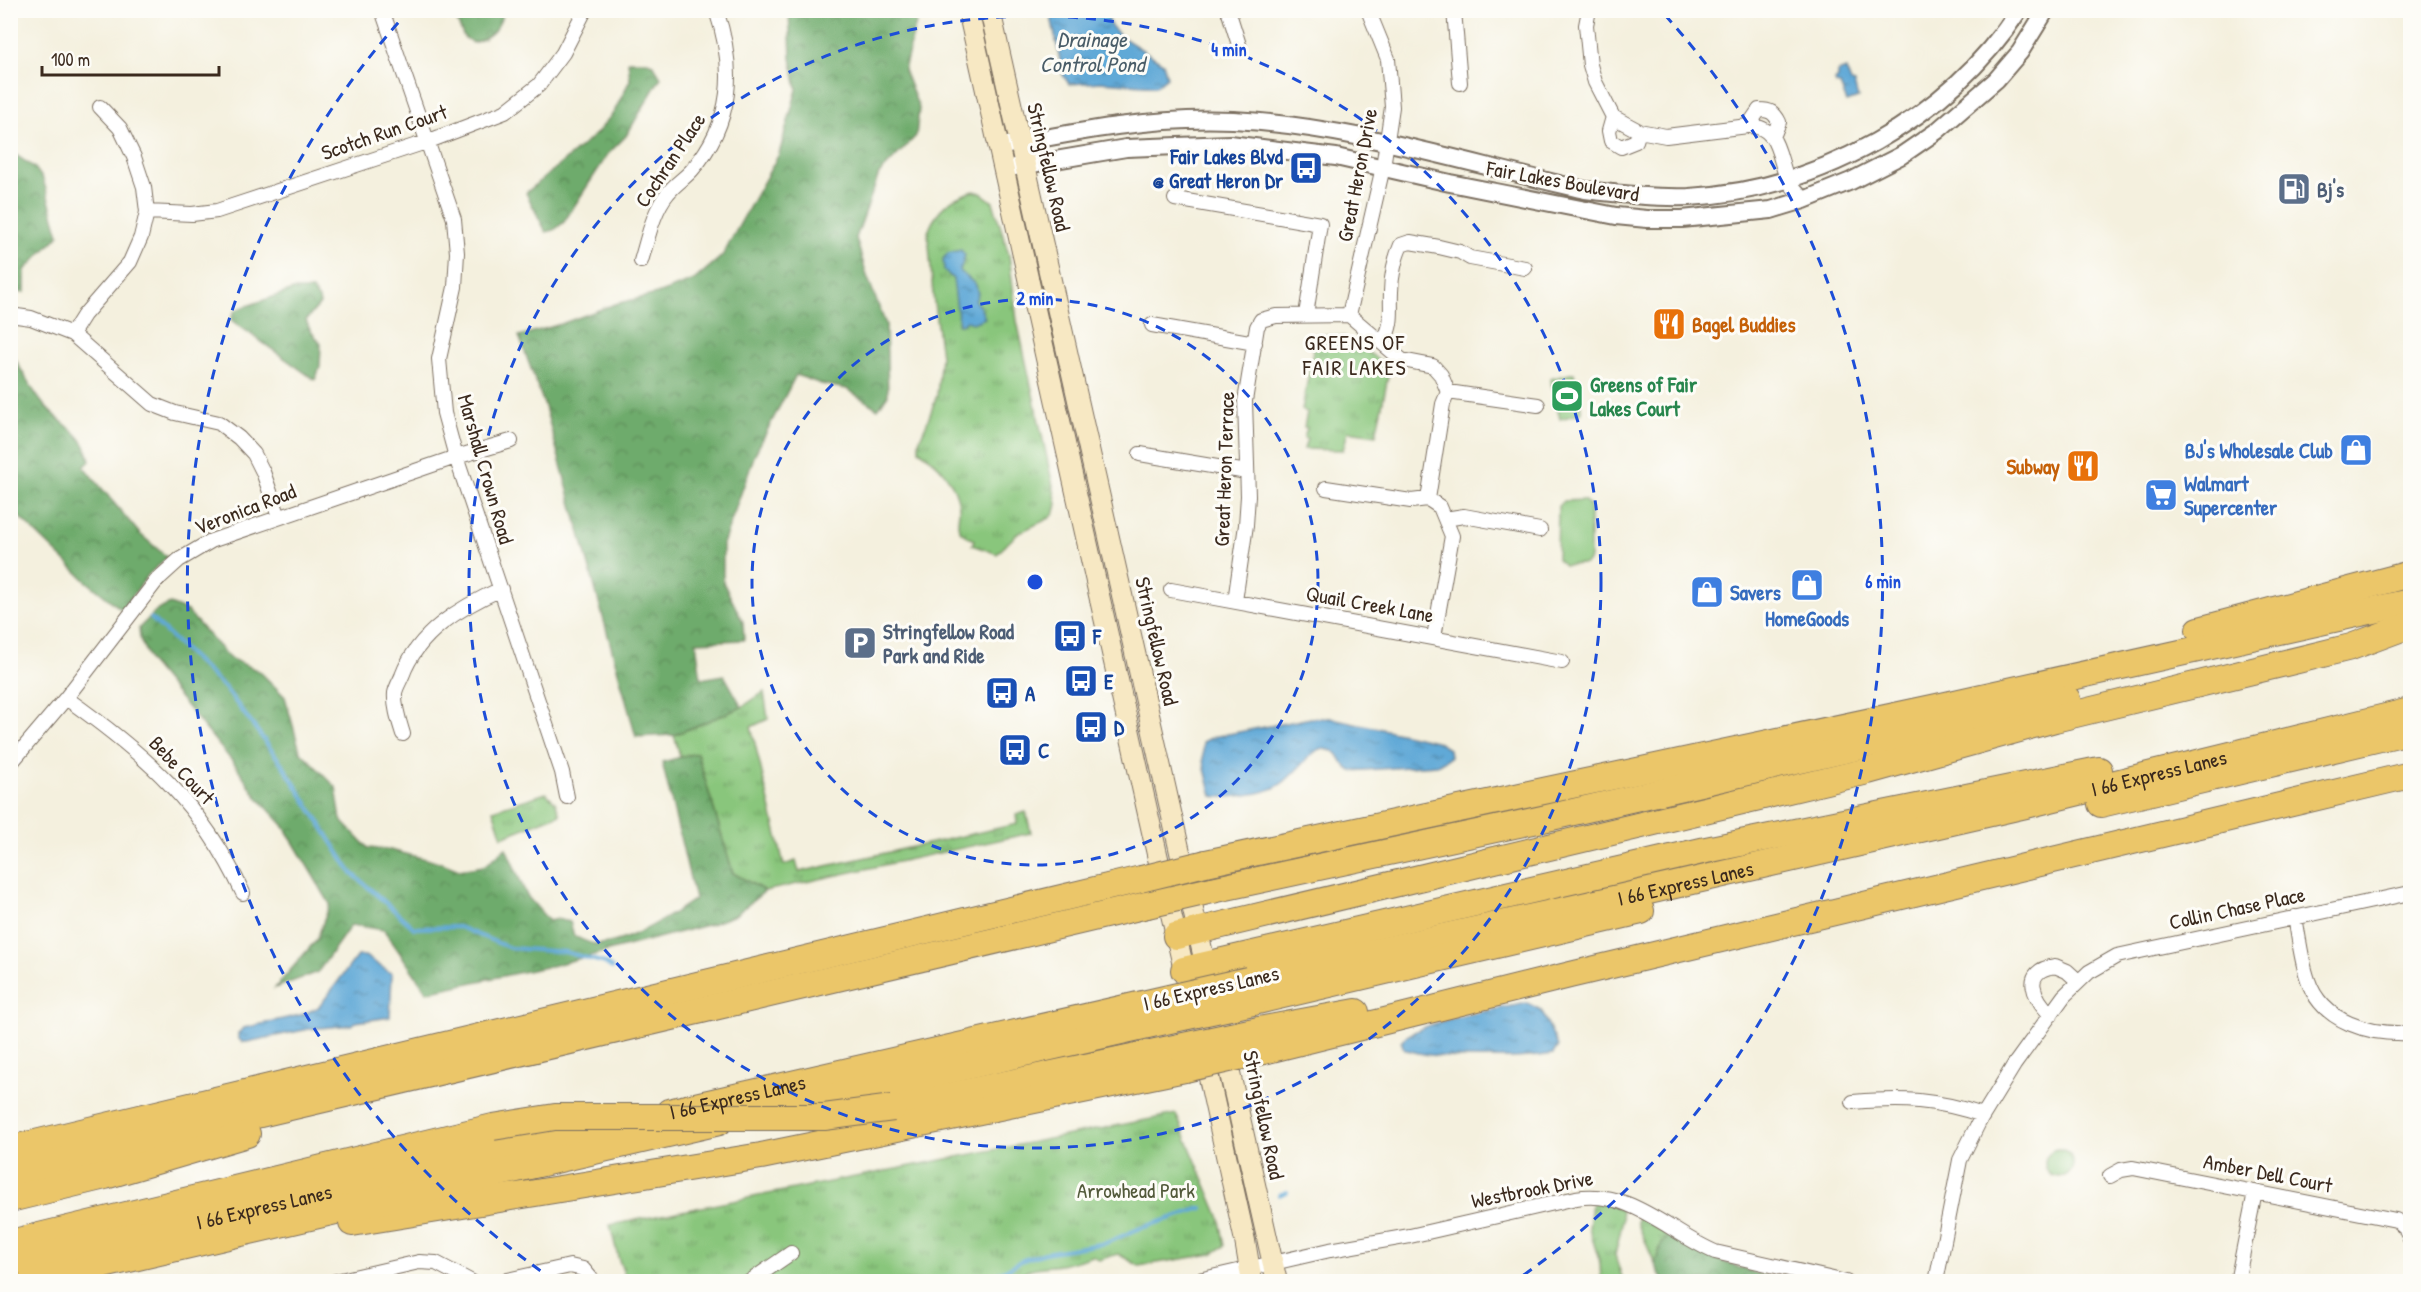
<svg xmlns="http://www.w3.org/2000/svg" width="2421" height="1292" font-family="'Patrick Hand',sans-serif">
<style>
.grass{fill:url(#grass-tufts);stroke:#62784d;stroke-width:1.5}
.forest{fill:url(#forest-crowns);stroke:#546a45;stroke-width:1.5}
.garden{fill:#89c67c;stroke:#62784d;stroke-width:1.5}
.water{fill:url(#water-ripples);stroke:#4e6a7a;stroke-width:1.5}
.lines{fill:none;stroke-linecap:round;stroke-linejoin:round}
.stream{stroke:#60a9d7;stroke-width:4}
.minor-casing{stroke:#7c6f61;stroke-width:16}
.tertiary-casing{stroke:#7c6f61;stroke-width:20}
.secondary-casing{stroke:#7c6f61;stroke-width:22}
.motorway-casing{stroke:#7c6f61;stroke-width:28}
.minor{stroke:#fff;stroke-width:14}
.tertiary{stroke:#fff;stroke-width:16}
.secondary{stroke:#f7e8c3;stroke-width:20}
.motorway{stroke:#ebc669;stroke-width:26}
.motorway-bridge-casing{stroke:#7c6f61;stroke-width:28;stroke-linecap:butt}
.motorway-bridge{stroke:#ebc669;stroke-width:26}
.ring{fill:none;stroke:#1d4ed8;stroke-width:3;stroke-dasharray:10 8}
.labels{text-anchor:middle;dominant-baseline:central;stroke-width:6;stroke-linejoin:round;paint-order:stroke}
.street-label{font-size:21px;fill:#3b2a1e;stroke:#fdfcf7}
.transit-label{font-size:21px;font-weight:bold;fill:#164399;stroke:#fdfcf7;text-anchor:start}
.service-label{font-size:21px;font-weight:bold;fill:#4e5e75;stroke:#fdfcf7;text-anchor:start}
.food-label{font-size:21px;font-weight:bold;fill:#c56008;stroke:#fdfcf7;text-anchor:start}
.leisure-label{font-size:21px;font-weight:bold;fill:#27864d;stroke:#fdfcf7;text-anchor:start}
.shop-label{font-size:21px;font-weight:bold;fill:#366cbe;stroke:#fdfcf7;text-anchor:start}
.park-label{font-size:21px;fill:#52593a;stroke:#fdfcf7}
.water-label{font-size:22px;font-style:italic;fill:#4a5d68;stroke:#fdfcf7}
.neighbourhood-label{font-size:22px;letter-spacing:1.5px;fill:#3b2a1e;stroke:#fdfcf7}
.centre{fill:#1d4ed8;stroke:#fdfcf7;stroke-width:3}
.ring-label{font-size:18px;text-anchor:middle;font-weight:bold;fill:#1d4ed8;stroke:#fdfcf7;stroke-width:6;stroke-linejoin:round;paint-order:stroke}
</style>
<defs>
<pattern id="grass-tufts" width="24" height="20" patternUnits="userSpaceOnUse" patternTransform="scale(1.5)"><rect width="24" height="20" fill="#89c67c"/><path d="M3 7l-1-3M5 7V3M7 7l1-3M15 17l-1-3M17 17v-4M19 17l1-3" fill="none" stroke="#71a165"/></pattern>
<pattern id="forest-crowns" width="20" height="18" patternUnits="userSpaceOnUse" patternTransform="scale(1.5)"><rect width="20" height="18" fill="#6eab6c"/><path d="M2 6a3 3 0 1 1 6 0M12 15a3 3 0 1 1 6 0" fill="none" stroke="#5c8b58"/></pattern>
<pattern id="water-ripples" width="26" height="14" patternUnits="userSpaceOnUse" patternTransform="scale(1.5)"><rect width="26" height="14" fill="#60a9d7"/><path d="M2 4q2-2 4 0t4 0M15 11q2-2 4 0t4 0" fill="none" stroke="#508aae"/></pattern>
</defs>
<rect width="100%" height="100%" fill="#fdfcf7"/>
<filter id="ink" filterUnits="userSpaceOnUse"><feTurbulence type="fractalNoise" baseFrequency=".0167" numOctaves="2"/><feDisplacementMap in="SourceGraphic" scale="12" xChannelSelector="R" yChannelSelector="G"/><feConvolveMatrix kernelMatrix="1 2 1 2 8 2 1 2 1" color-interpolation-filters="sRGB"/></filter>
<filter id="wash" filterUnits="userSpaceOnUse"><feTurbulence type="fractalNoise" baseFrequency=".008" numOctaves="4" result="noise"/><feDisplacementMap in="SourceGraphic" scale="24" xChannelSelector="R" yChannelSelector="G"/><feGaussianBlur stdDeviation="1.35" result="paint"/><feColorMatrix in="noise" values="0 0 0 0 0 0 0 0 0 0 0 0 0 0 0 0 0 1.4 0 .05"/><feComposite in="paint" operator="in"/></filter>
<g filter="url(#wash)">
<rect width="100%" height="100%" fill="#f4f0de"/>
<path class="grass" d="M974 191 981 193 993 202 1009 255 1017 321 1057 504 1055 512 1050 518 1018 533 997 554 972 545 974 540C969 537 962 535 959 529 956 523 960 514 959 506 956 483 938 462 919 450V441L927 423 937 395 941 356 933 295 928 232C937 208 950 198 974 191Z
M1316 334 1345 337 1390 367 1376 435 1348 431 1343 450 1304 449 1307 439 1304 438 1307 428 1304 427 1307 412 1302 410Z
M764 692 768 719 751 727 784 865 796 861 799 872 1017 824 1016 815 1026 812 1031 833 765 891 733 873 697 753 680 757 674 735 742 707Z
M546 793 555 802 560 814 502 837 493 810Z
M1176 1114 1219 1216 1225 1246 1212 1254 1139 1266 1118 1254 1099 1260 1093 1256C1084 1259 1074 1262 1065 1264 1041 1269 1030 1264 1011 1281L627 1282 618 1257 610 1225Z
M2045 1163a14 14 0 1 1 28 0a14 14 0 1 1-28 0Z
M1592 1202H1601L1621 1209 1623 1220 1615 1255 1623 1281H1601L1600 1263 1589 1228Z
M1638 1216 1669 1235 1661 1245 1655 1264 1637 1222Z"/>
<path class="forest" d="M452 10H504V11C498 29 492 37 473 43L464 37Z
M789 11H914L916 23 904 70 919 108 916 136 879 174 856 238 867 276 886 325 888 395 878 409 847 389 821 384 796 375 755 454 723 544V582L743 622 744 640 696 642 701 679 724 675 742 707 674 735 636 737 545 407 519 336 561 324 615 304 657 294 694 280 722 256 779 154 797 89 791 58Z
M628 61H645L653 64 661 77 626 136 608 154 564 222 554 230 546 232 526 193 597 133 614 112 630 80Z
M11 146 16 155 35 168 43 179 59 235 25 270V292L10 293Z
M293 290H312L319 299 320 304 306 320 310 330 321 344 320 367 315 380 231 320 235 310Z
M10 349C20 368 30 388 44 405 60 425 85 431 90 461L84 467 140 534 167 557 148 575 122 610 86 581 11 509Z
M170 604 187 611 229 658 259 671 285 697 300 751 336 787 341 820 368 848 390 850 442 863 459 870 484 866 506 848 527 896 549 921 557 919 570 922 574 936C581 939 589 944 597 944 625 945 672 915 695 899L662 762 697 753 733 873 765 891 735 915 711 924 551 966 427 992 384 930 351 925 318 972 275 988 317 939 330 904 283 825 257 797 237 767 150 662 140 639 139 628 157 610Z
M1669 1235C1708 1257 1742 1271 1785 1281H1663L1655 1264 1661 1245Z"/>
<path class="garden" d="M1574 373 1582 413 1560 419 1550 379Z
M1584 500 1590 506V559L1585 564 1564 565 1557 559 1558 506 1564 501Z"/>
<path class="water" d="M1050 11H1107L1110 25 1122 37 1163 63 1167 77 1156 86 1102 82 1069 84 1063 75Z
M1846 69 1851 82 1854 83 1858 98 1847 102 1840 85 1836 84 1835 81 1838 78V72Z
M961 250 965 255 960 271 976 285 978 294 975 301 980 307 985 318 973 323 967 321 959 325 953 279 944 270 943 259 948 253Z
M1311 718H1332L1436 741 1449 749 1450 757 1437 765 1351 771C1334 760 1347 750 1319 749 1304 759 1295 774 1281 784 1268 794 1228 799 1212 796L1203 761V742L1213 737Z
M357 956H365L392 974 390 1017 356 1022 352 1025 309 1029 247 1042H242L238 1038V1033L244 1028 304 1014 319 1007Z
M1527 1003 1541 1010 1558 1046 1553 1054C1516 1060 1438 1061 1404 1049L1401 1041C1424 1019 1495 1010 1527 1003Z"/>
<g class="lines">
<path class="stream" d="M151 618 225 688 282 764 351 872 414 928 459 927 510 948 565 952 605 963 612 968
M1279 1195 1287 1192
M984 1282 1023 1260 1045 1253 1106 1243 1138 1229 1202 1208"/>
</g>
</g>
<g filter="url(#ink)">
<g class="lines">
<defs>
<path id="minor" d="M382 10 454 219 457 253 455 287 439 359 444 413 456 457 562 772 567 797
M1228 10 1240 48
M1454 10 1460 83
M1589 10 1586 25 1590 65 1595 82 1613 117 1639 131 1666 136 1748 126C1779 125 1778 157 1787 178 1791 186 1799 193 1804 200
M1613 117 1609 131 1611 141 1621 147 1636 141 1639 131
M1748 126 1759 110C1770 110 1774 112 1779 122L1773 137
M1175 199 1320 224 1306 315
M147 212 192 214 217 211 429 141 505 112 539 85 563 53 585 10
M641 261C648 238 653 211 668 193 675 184 685 178 692 170 733 122 736 69 716 10
M10 315 31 318 72 334 152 404 175 413 219 423 239 438 254 454 263 472 279 517
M1349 315 1402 360 1433 366 1441 375 1448 392 1443 404 1428 499 1440 507 1452 536 1434 637
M1349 315 1383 167 1392 107 1388 59 1368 10
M1152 325 1255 343
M72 334 84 315 130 262 141 237 147 212 144 187 134 157 120 128 100 107
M1383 342C1394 323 1390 312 1391 292 1391 277 1395 258 1401 245L1410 242 1439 247 1460 252 1470 258 1525 268
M1448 392 1538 405
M1140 454 1247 472
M1326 488 1411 501 1428 499
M1445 519 1464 516 1540 530
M1171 590 1562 662
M1235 601 1246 525 1248 496 1245 401 1257 327 1261 320 1276 316 1349 315
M66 698C145 754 202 804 243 893
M403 734C399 721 394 707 395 693 396 687 400 681 402 676 418 632 461 607 501 589
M10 764 66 698 157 580 179 560 211 541 456 457 511 441
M2295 917C2299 938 2301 960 2308 980 2322 1023 2370 1035 2410 1033
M2051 1015C2034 998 2020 971 2055 966L2067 971 2078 981
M1853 1102C1904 1098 1934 1099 1983 1115
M2110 1176 2121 1170 2133 1168 2396 1220 2405 1228 2410 1239
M332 1282 419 1262 436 1263 472 1282
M499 1282 570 1266 583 1269 594 1282
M749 1282 791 1253
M1190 1282 1330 1250 1410 1236 1576 1198C1631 1189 1668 1232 1715 1252L1846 1282
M1936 1282 1960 1160 1979 1122 2014 1065 2064 996 2089 972 2117 956 2410 893
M2237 1282 2255 1192"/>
<path id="tertiary" d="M998 147C1075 132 1154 116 1233 120 1352 126 1469 164 1585 190 1620 194 1654 198 1689 197 1818 190 1948 119 2019 10
M1003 169 1126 148 1230 144 1336 157 1450 183 1616 216 1647 219H1682L1771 210 1804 200 1851 181 1902 155 1937 131 1996 80 2020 52 2046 10"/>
<path id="secondary" d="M968 10 1157 854 1203 1051 1245 1241 1252 1282
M990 10 1277 1282"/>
<g id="motorway">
<path d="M2199 630 2410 574"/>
<path d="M2101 804 2410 731"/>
<path d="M1206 863 1937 707 2410 602"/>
<path d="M1212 890 1547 818 2067 699"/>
<path d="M1176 936 1868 771 2055 719 2351 647 2410 625"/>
<path d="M1184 970 1706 850 2099 770"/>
<path id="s1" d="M1248 980 1570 909 2030 804 2410 711"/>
<path d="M1253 1002 1641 911"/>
<path d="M1259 1030 1356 1012"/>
<path d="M1264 1051 1570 975 2410 775"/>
<path d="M893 1108 1179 1047"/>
<path id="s2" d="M669 1112 1169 998"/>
<path d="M764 1112 1174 1019"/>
<path d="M10 1149 1141 879"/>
<path d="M10 1173 1147 905"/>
<path d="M10 1199 105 1176 247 1134"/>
<path d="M352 1223 761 1156 1185 1069"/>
<path d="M10 1243 493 1127"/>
<path id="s3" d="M10 1262 175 1227 624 1122"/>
<path d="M30 1282 719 1122"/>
</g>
</defs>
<use href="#minor" class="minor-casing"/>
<use href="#tertiary" class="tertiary-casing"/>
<use href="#secondary" class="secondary-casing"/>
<use href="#motorway" class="motorway-casing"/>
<use href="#minor" class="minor"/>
<use href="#tertiary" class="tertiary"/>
<use href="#secondary" class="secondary"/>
<use href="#motorway" class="motorway"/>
<defs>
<path id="motorway-bridge" d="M1141 879 1206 863
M1147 905 1212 890
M1169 998 1248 980
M1174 1019 1253 1002
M1179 1047 1259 1030
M1185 1069 1264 1051
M493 1127 555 1117H824L893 1108"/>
</defs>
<use href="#motorway-bridge" class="motorway-bridge-casing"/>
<use href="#motorway-bridge" class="motorway-bridge"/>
</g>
</g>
<g class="ring">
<circle cx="1035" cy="582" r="283"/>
<circle cx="1035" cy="582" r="566"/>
<path d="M555 1281A848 848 0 0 1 405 15M1665 15A848 848 0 0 1 1515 1281"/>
</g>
<defs>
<symbol id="bus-square" viewBox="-11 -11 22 22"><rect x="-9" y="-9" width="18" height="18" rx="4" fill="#1a4fb4" stroke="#fdfcf7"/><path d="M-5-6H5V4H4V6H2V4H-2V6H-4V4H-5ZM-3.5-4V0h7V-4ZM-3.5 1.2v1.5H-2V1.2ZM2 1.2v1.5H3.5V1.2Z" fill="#fff"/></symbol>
<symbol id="fuel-square" viewBox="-11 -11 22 22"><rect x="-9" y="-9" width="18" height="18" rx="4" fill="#5c6f8a" stroke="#fdfcf7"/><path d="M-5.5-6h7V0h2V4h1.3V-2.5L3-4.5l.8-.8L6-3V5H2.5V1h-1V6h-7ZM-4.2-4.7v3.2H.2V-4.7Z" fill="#fff"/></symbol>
<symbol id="restaurant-square" viewBox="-11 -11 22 22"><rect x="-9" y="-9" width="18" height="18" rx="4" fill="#e8710a" stroke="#fdfcf7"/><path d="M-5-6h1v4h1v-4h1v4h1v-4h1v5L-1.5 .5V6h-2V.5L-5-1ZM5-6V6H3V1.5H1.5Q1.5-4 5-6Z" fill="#fff"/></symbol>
<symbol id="stadium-square" viewBox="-11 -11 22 22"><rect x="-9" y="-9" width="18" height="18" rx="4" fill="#2e9e5b" stroke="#fdfcf7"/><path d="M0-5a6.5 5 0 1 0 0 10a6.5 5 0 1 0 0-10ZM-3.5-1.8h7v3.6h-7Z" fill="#fff"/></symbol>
<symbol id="shop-square" viewBox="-11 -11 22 22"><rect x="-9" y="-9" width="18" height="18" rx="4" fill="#3f7fe0" stroke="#fdfcf7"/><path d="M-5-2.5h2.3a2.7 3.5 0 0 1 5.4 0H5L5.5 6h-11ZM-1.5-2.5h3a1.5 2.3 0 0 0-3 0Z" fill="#fff"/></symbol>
<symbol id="supermarket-square" viewBox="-11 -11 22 22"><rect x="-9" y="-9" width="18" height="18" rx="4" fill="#3f7fe0" stroke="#fdfcf7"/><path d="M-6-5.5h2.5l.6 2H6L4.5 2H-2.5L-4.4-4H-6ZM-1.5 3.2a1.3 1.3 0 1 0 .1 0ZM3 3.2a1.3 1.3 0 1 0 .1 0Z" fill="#fff"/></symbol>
<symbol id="parking-square" viewBox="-11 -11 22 22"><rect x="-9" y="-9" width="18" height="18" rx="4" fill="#5c6f8a" stroke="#fdfcf7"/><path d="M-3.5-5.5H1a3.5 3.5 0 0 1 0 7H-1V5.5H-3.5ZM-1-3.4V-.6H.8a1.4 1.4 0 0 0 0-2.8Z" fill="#fff"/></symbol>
</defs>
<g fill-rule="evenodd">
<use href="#bus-square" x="1287" y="149" width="38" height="38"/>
<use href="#fuel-square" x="2275" y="170" width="38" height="38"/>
<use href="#restaurant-square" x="1650" y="305" width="38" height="38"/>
<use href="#stadium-square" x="1548" y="377" width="38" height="38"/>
<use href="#shop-square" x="2337" y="431" width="38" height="38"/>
<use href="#restaurant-square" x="2064" y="447" width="38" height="38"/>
<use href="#supermarket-square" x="2142" y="476" width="38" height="38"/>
<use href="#shop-square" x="1788" y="566" width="38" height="38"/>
<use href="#shop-square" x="1688" y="573" width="38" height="38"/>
<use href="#bus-square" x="1051" y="617" width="38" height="38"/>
<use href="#parking-square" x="841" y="624" width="38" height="38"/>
<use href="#bus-square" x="1062" y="662" width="38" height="38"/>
<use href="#bus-square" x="983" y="674" width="38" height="38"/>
<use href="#bus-square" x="1072" y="708" width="38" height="38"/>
<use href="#bus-square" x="996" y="731" width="38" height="38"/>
</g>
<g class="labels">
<g class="street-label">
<text transform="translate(384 132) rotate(-19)">Scotch Run Court</text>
<text transform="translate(670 160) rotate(-56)">Cochran Place</text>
<text transform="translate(1049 167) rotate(77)">Stringfellow Road</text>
<text transform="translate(1357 175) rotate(-79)">Great Heron Drive</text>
<text transform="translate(1563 181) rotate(10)">Fair Lakes Boulevard</text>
<text transform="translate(486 469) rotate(74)">Marshall Crown Road</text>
<text transform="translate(1224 469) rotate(-88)">Great Heron Terrace</text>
<text transform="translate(245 509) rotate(-21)">Veronica Road</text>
<text transform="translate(1370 604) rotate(10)">Quail Creek Lane</text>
<text transform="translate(1157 641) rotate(77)">Stringfellow Road</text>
<text transform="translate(182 770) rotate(47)">Bebe Court</text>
<text stroke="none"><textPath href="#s1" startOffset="934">I 66 Express Lanes</textPath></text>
<text stroke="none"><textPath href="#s1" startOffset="448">I 66 Express Lanes</textPath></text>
<text transform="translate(2237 908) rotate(-12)">Collin Chase Place</text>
<text transform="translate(1211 988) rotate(-13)">I 66 Express Lanes</text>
<text stroke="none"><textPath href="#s2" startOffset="70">I 66 Express Lanes</textPath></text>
<text transform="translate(1264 1115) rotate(78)">Stringfellow Road</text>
<text transform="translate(2268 1173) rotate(11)">Amber Dell Court</text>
<text transform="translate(1532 1189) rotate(-11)">Westbrook Drive</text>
<text stroke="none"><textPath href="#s3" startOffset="260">I 66 Express Lanes</textPath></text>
</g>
<g class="transit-label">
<text x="1283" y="156" text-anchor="end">Fair Lakes Blvd<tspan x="1283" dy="24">@ Great Heron Dr</tspan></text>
<text x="1093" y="636">F</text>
<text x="1104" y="681">E</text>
<text x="1025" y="693">A</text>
<text x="1114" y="727">D</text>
<text x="1038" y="750">C</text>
</g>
<g class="service-label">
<text x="2317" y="189">Bj's</text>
<text x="883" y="631">Stringfellow Road<tspan x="883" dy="24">Park and Ride</tspan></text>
</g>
<g class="food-label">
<text x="1692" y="324">Bagel Buddies</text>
<text x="2060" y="466" text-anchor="end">Subway</text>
</g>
<g class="leisure-label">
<text x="1590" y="384">Greens of Fair<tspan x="1590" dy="24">Lakes Court</tspan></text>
</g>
<g class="shop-label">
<text x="2333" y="450" text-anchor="end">BJ's Wholesale Club</text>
<text x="2184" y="483">Walmart<tspan x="2184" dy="24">Supercenter</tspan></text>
<text x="1730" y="592">Savers</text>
<text x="1807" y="618" text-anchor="middle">HomeGoods</text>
</g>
<g class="park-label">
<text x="1136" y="1190">Arrowhead Park</text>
</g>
<g class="water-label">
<text x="1092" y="39">Drainage<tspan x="1092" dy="25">Control Pond</tspan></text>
</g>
<g class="neighbourhood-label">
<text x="1355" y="342">GREENS OF<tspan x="1355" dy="25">FAIR LAKES</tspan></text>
</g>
</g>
<circle cx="1035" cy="582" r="9" class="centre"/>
<g class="ring-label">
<text x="1229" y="56">4 min</text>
<text x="1035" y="305">2 min</text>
<text x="1883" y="588">6 min</text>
</g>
<rect width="2421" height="1292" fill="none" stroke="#fdfcf7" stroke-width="36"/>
<path d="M42 66v9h177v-9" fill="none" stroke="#3b2a1e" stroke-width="3"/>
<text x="51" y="66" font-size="18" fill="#3b2a1e" stroke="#fdfcf7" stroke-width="4.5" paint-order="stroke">100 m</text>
</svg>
